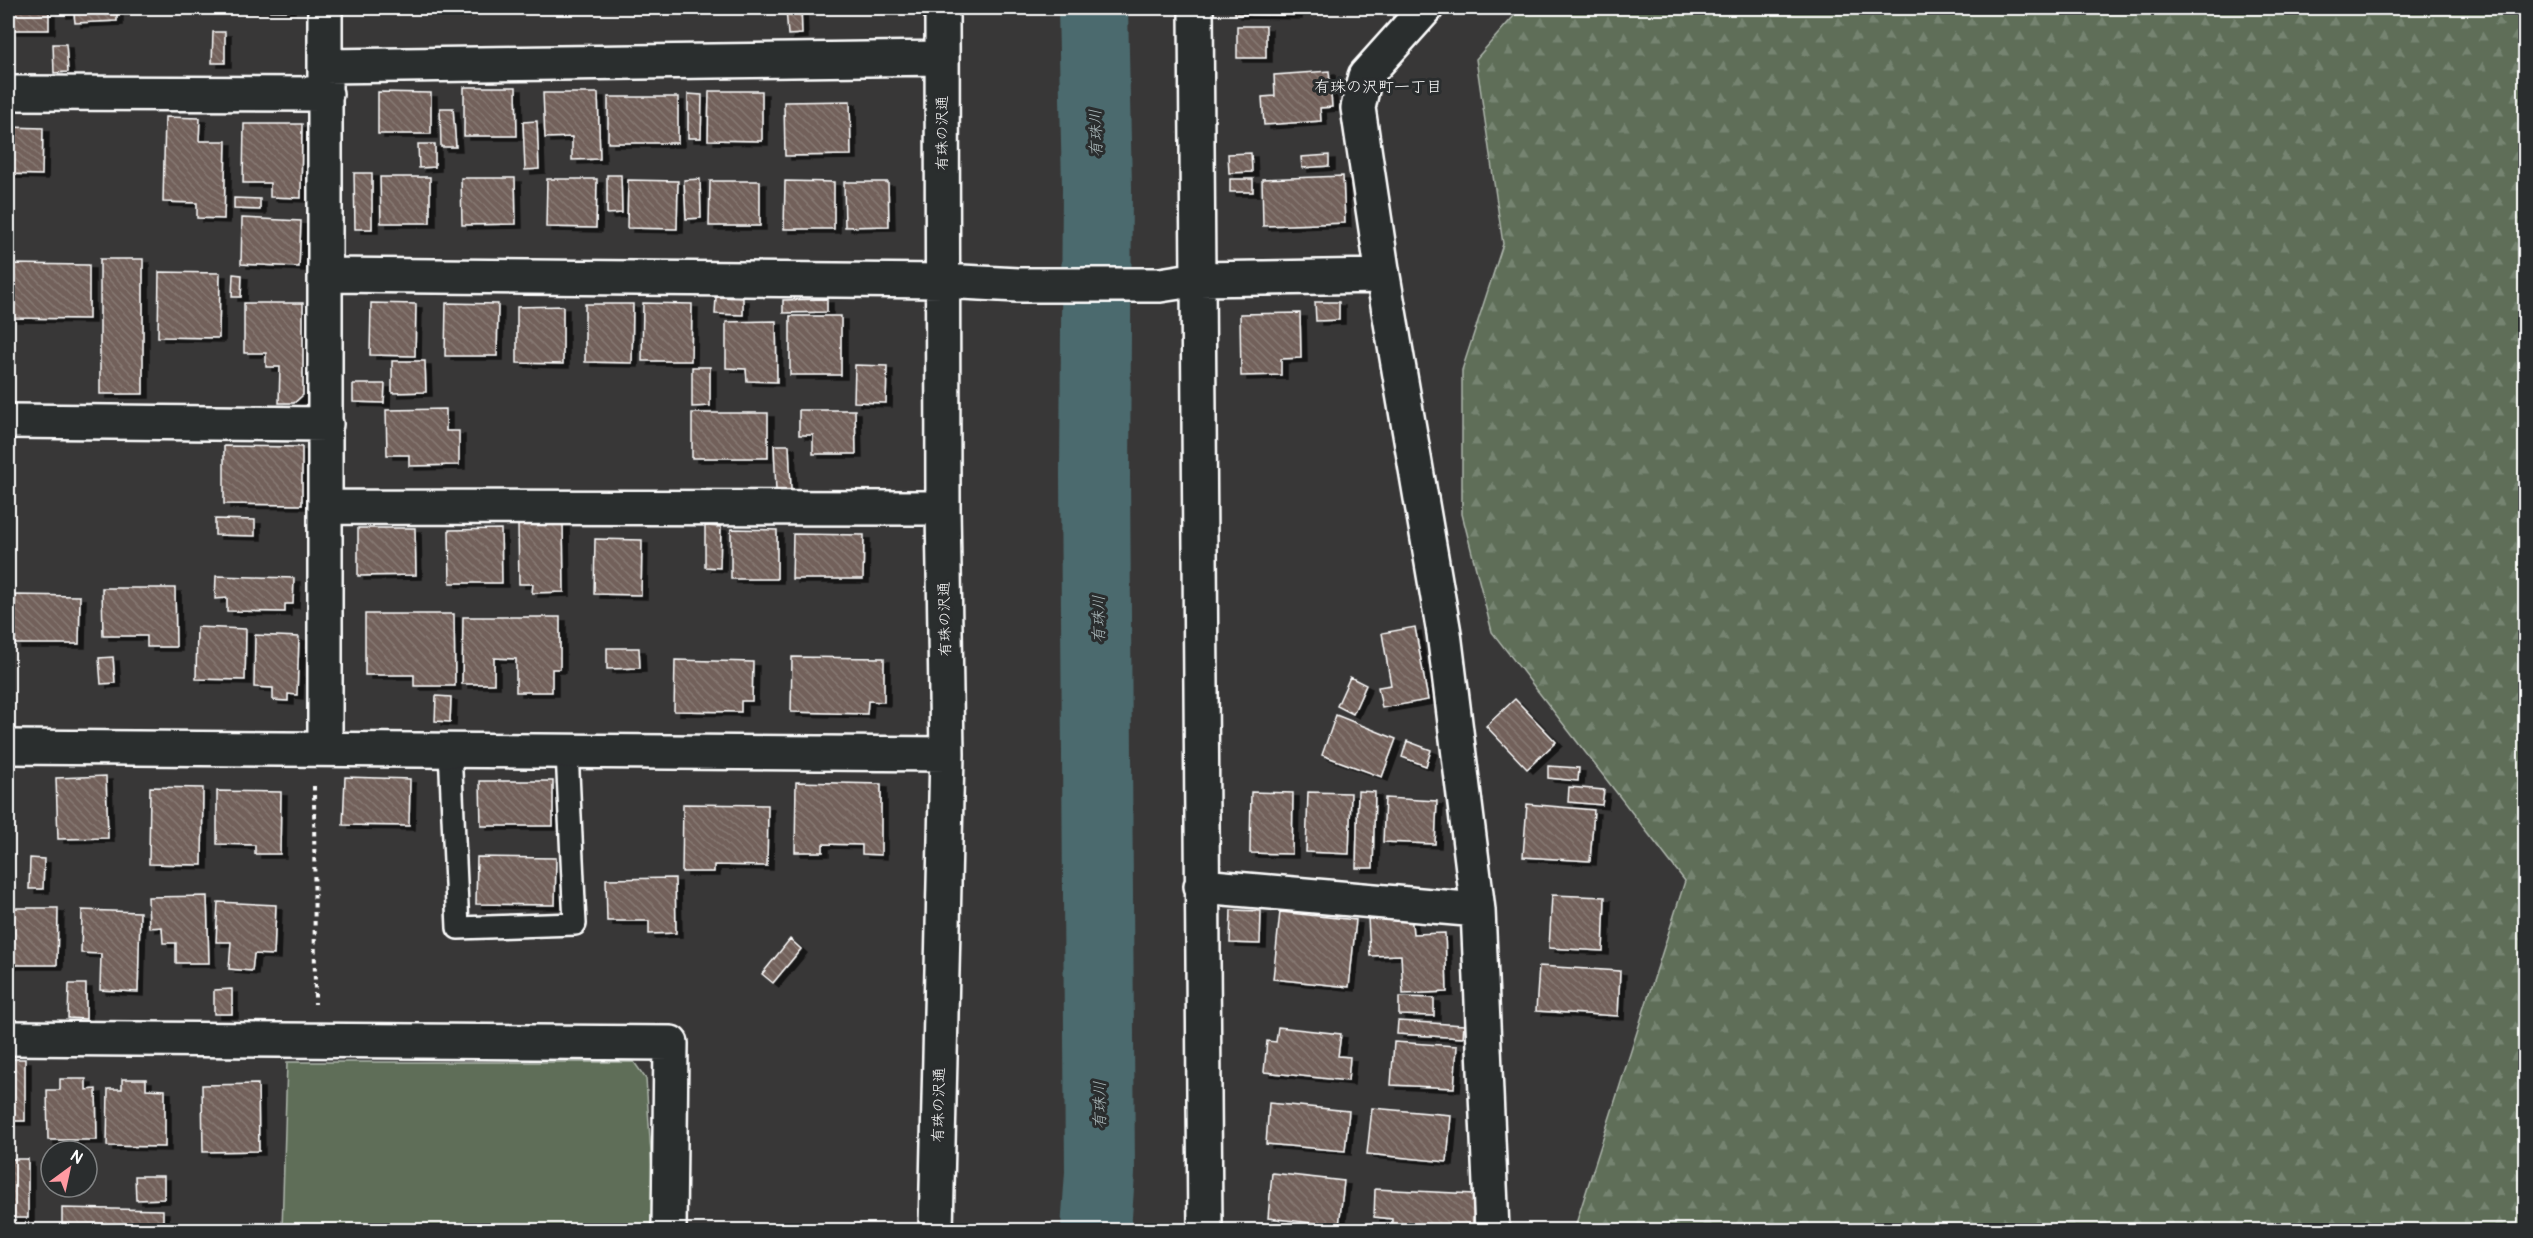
<svg xmlns="http://www.w3.org/2000/svg" width="2533" height="1238" font-family="Pangolin,'Klee One',sans-serif">
<style>
.forest{fill:url(#forest-firs);stroke:#aeb6ac;stroke-width:1.5}
.green{fill:#5e6e58;stroke:#aeb6ac;stroke-width:1.5}
.lines{fill:none;stroke-linecap:round;stroke-linejoin:round}
.river{stroke:#4c6a6e;stroke-width:70}
.building{fill:url(#building-back-hatch);stroke:#fff;stroke-width:1.5;filter:url(#shadow)}
.service-casing{stroke:#fff;stroke-width:26}
.minor-casing{stroke:#fff;stroke-width:38}
.path{stroke:#fff;stroke-width:4;stroke-dasharray:4.5 4.5;stroke-linecap:butt}
.service{stroke:#2a2d2e;stroke-width:21}
.minor{stroke:#2a2d2e;stroke-width:33}
.labels{text-anchor:middle;dominant-baseline:central;stroke-width:6;stroke-linejoin:round;paint-order:stroke}
.street-label{font-size:15px;fill:#fff;stroke:#2a2d2e}
.neighbourhood-label{font-size:16px;fill:#fff;stroke:#2a2d2e}
.water-label{font-size:16px;font-style:italic;fill:#aebcbe;stroke:#2a2d2e}
</style>
<defs>
<pattern id="forest-firs" width="22" height="20" patternUnits="userSpaceOnUse" patternTransform="scale(1.5)"><rect width="22" height="20" fill="#5e6e58"/><path d="M5 1l3.5 6h-7zM16 11l3.5 6h-7z" fill="#768471"/></pattern>
<pattern id="building-back-hatch" width="6" height="6" patternUnits="userSpaceOnUse" patternTransform="scale(1.5)"><rect width="6" height="6" fill="#72615a"/><path d="M-1 5l2 2M0 0l6 6M5-1l2 2" fill="none" stroke="#877973"/></pattern>
<filter id="shadow"><feDropShadow dx="6" dy="4" stdDeviation="0" flood-color="#0009"/></filter>
</defs>
<rect width="100%" height="100%" fill="#383737"/>
<filter id="ink" filterUnits="userSpaceOnUse"><feTurbulence type="fractalNoise" baseFrequency=".0167" numOctaves="2"/><feDisplacementMap in="SourceGraphic" scale="12" xChannelSelector="R" yChannelSelector="G"/><feConvolveMatrix kernelMatrix="1 2 1 2 8 2 1 2 1" color-interpolation-filters="sRGB"/></filter>
<g filter="url(#ink)">
<path class="forest" d="M1521 8H2525V1230H1574L1685 881 1492 632 1462 514V370L1503 244 1476 59Z"/>
<path class="green" d="M287 1062H634L646 1079 656 1228 654 1230H282Z"/>
<g class="lines">
<path class="river" d="M1093 8 1097 187 1095 475 1100 1173 1096 1230"/>
</g>
<path class="building" d="M8 8H49V30H8Z
M61 8H117V21L75 23 74 13 61 14Z
M220 8H289V11L220 10Z
M786 8H801L802 34 788 35Z
M1235 8H1296V15L1235 14Z
M1237 26H1266V58H1237Z
M213 32H225V63H212Z
M53 44H66L68 72 54 73Z
M1329 71 1332 107 1320 108 1321 121 1264 125 1262 97 1275 96 1274 75Z
M464 87H516L517 136H464Z
M709 91H762V141L708 140Z
M378 92 431 93V134H378Z
M543 93H598L600 159 572 160V137L545 138Z
M688 94 702 95 701 138H688Z
M608 97H678V143H608Z
M850 101 851 155 785 156 784 102Z
M440 108H453L456 147H441Z
M165 117 200 118 199 141H226L224 219 197 218V203L163 202Z
M537 121 539 169 525 170 523 122Z
M244 124H302L301 198 270 197V183H243Z
M8 127 43 128 42 175 8 174Z
M418 144H435V167L419 168Z
M1251 153 1252 172 1229 173 1228 154Z
M1329 155V166L1302 168 1301 157Z
M354 173H372V229H355Z
M607 175H621L622 213 607 214Z
M1343 176 1345 223 1263 226 1262 179Z
M380 177H430V223H381Z
M461 178H515L516 224 462 225Z
M547 179H597L596 228 546 227Z
M700 179 701 218 686 219 684 180Z
M1230 179H1253V192H1230Z
M628 180 678 181 677 229 627 228Z
M710 181H760V226H709Z
M785 181 834 182V229H784Z
M844 182H888L889 226 845 227Z
M234 198 260 199V210L234 209Z
M242 218 301 221 299 267 241 264Z
M100 259H143V394H100Z
M11 264 89 265V319L11 318Z
M159 272 220 273 219 338 158 337Z
M233 274 242 275 241 297H232Z
M716 297 743 298V315L715 314Z
M827 299V312L783 313V300Z
M1315 302H1339V320L1316 321Z
M244 303H303V395L294 403H279L280 367H266V353H244Z
M371 303 416 304 415 356 370 355Z
M446 303 498 304 497 356H445Z
M643 303 692 304 691 361H642Z
M585 304H633L632 363 585 362Z
M563 306V364L517 363V307Z
M1300 313 1301 358 1281 359V375L1241 376 1240 314Z
M790 316H841V375H790Z
M776 321 777 382 747 381 746 369 726 368V322Z
M392 361H425L426 392 392 393Z
M855 365 887 366 886 403 854 402Z
M692 367H710V406L692 407Z
M353 384H385L384 403 353 402Z
M446 409V431H459V465L409 466V455H387L386 410Z
M799 410H855L856 454H813V435H799Z
M692 413H768V458H692Z
M774 445H789L791 490 776 491Z
M224 446 302 447V505L224 504Z
M215 519 255 520V536L215 535Z
M563 523 564 592 532 593 533 584H519L518 524Z
M705 526 721 527 720 568 705 567Z
M358 528H415L416 575 358 576Z
M501 529 502 583H450L449 530Z
M731 529 777 530V579H731Z
M793 534 864 535 863 579H792Z
M595 539 642 540 641 595 594 594Z
M216 576 294 578 293 604H285V612L227 611V598L215 599Z
M102 588H175L176 647H147V636H103Z
M15 595 80 596 79 644H15Z
M365 614H454L455 686H414V675H365Z
M463 617H560V669H552V692H516V659L494 658V684H462Z
M197 627 246 629 245 680 196 679Z
M1415 627 1428 700 1382 708 1378 687 1391 685 1382 633Z
M255 635 299 637 297 695 288 694V701L273 700V688L254 687Z
M607 648H639L640 668 607 669Z
M113 657 115 683 101 684 99 658Z
M792 657 884 658V702L868 701 867 714 791 712Z
M675 660 753 662 752 701H741V712L674 711Z
M1350 677 1366 685 1353 714 1337 706Z
M436 696 451 697 450 722 435 721Z
M1515 699 1556 742 1527 769 1486 726Z
M1336 715 1396 739 1382 777 1322 755Z
M1407 741 1431 750 1426 766 1402 757Z
M1548 766 1579 768 1578 781 1548 778Z
M106 776 108 838 58 839 56 778Z
M345 777 410 779 409 826 343 825Z
M480 781H553V826H481Z
M796 782 881 784V855L862 854V845L823 844V852H795Z
M150 787 203 788 202 865 149 864Z
M1569 787 1604 790 1602 805 1568 802Z
M217 791 281 792 280 854H255V845L217 844Z
M1358 791 1375 792 1373 868H1356Z
M1251 792 1293 793 1292 854 1250 853Z
M1308 792 1351 793 1349 854 1306 852Z
M1385 798 1437 801 1435 844 1383 842Z
M683 804 768 805 767 866 714 865V872H682Z
M1527 804 1594 810 1590 861 1523 857Z
M477 857 556 858 555 905 476 904Z
M30 858 44 859 43 889H29Z
M675 878 676 933 649 934V921H607L606 879Z
M1552 895 1605 897 1603 951 1549 948Z
M207 896 209 963H176V943H163L162 927 149 928 148 897Z
M218 902 276 905 274 955 254 954 252 971 229 969 231 942H216Z
M8 908H58L57 965H8Z
M82 910 140 912 138 992 100 990 101 954 81 953Z
M1231 910 1261 911 1260 944 1230 943Z
M1280 912 1356 920 1349 987 1273 979Z
M1411 915 1413 934 1445 933 1447 992 1403 994 1401 955 1370 956 1368 917Z
M790 939 801 949 773 983 762 974Z
M1539 966 1620 971 1618 1016 1536 1011Z
M69 984H86V1019L68 1018Z
M232 989V1014H214V990Z
M1399 997 1434 998V1016L1399 1015Z
M1398 1021 1464 1025 1463 1038 1397 1034Z
M1278 1027 1341 1034 1338 1056 1350 1057 1348 1081 1264 1072 1267 1041 1276 1042Z
M1394 1042 1457 1046 1454 1088 1391 1085Z
M8 1059H25V1121H8Z
M60 1079H86V1090L96 1089 97 1140H48L47 1090H60Z
M122 1079H146V1089L165 1090V1147L107 1146 108 1089H122Z
M258 1084 259 1151 203 1152 202 1085Z
M1269 1103 1349 1111 1345 1151 1266 1144Z
M1372 1108 1451 1115 1447 1162 1367 1154Z
M8 1159H28V1218H8Z
M1272 1173 1344 1181 1339 1226 1268 1218Z
M135 1176H164V1199L136 1200Z
M1375 1189 1474 1194 1473 1228 1463 1227V1230H1412V1226L1392 1225V1219L1374 1217Z
M62 1208 163 1210V1230H62Z"/>
<g class="lines">
<defs>
<path id="service" d="M450 750 458 928 575 924 567 751"/>
<path id="minor" d="M325 8V749
M1196 8 1205 1230
M1426 8 1365 76 1358 108 1383 276 1444 633 1478 910 1492 1230
M325 66 942 58
M8 93 326 94
M326 275 943 281 1018 285H1160L1199 279 1383 276
M8 421 326 424
M326 507 943 508
M8 747 947 754
M1201 886 1478 910
M8 1038 671 1043 669 1230
M936 1230 947 754 943 508 942 8"/>
</defs>
<use href="#service" class="service-casing"/>
<use href="#minor" class="minor-casing"/>
<path class="path" d="M314 786 315 1004"/>
<use href="#service" class="service"/>
<use href="#minor" class="minor"/>
</g>
</g>
<g class="labels">
<g class="street-label">
<text transform="translate(942 133) rotate(-90)">有珠の沢通</text>
<text transform="translate(945 619) rotate(-91)">有珠の沢通</text>
<text transform="translate(939 1105) rotate(-89)">有珠の沢通</text>
</g>
<g class="neighbourhood-label">
<text x="1378" y="87">有珠の沢町一丁目</text>
</g>
<g class="water-label">
<text transform="translate(1096 133) rotate(-91)">有珠川</text>
<text transform="translate(1099 619) rotate(-90)">有珠川</text>
<text transform="translate(1100 1105) rotate(-90)">有珠川</text>
</g>
</g>
<rect width="2533" height="1238" fill="none" stroke="#2a2d2e" stroke-width="30"/>
<rect x="15" y="15" width="2503" height="1208" fill="none" stroke="#fff" stroke-width="2" filter="url(#ink)"/>
<g transform="translate(69 1169) rotate(33)"><circle r="28" fill="#2a2d2e" stroke="#7f8182" stroke-width="1.5"/>
<path d="M0-4.5L10 22L0 15L-10 22Z" fill="#ff9aa2"/>
<text y="-9" font-size="16" font-weight="bold" text-anchor="middle" fill="#ffffff">N</text>
</g>
</svg>
